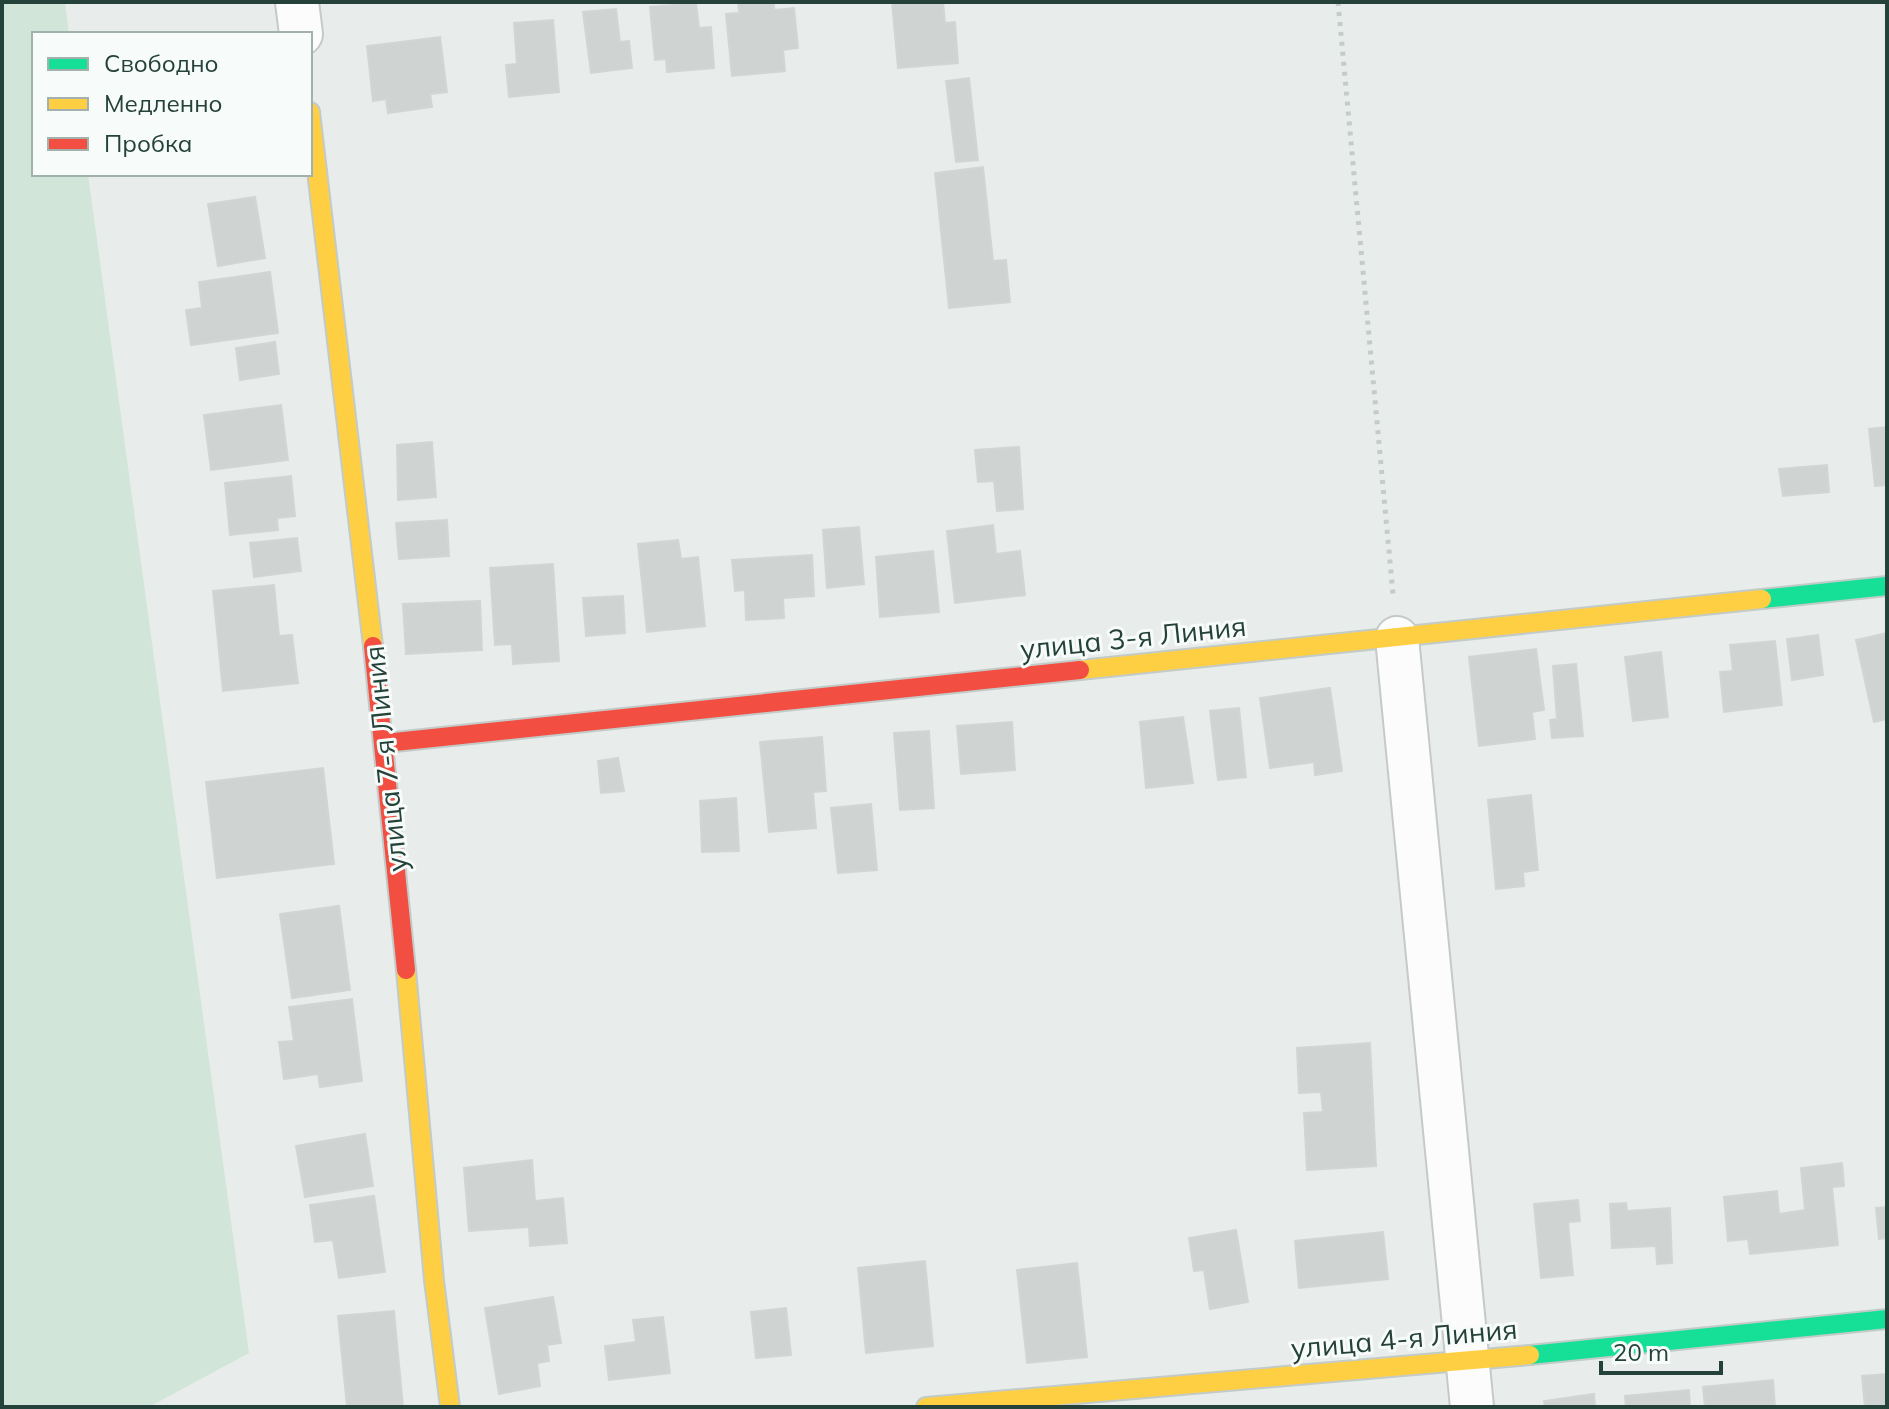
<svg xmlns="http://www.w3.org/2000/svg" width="1889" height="1409" font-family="Mulish,sans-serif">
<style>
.green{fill:#d1e6d8}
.building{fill:#cfd4d2;stroke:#d1d6d4;stroke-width:2}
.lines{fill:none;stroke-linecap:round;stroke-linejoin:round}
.street-casing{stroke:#c5cac8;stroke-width:46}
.fast-casing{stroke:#c3cbc8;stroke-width:22}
.slow-casing{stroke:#c3cbc8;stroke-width:22}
.jam-casing{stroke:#c3cbc8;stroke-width:22}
.path{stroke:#c3ccca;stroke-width:5;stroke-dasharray:4 6;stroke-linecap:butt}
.street{stroke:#fcfcfc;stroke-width:42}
.fast{stroke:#16e098;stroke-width:18}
.slow{stroke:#ffcf43;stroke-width:18}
.jam{stroke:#f24e42;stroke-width:18}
.labels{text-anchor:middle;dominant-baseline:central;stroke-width:6;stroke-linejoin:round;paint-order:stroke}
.street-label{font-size:28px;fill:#24423a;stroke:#f7fbf9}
</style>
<rect width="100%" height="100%" fill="#e8edeb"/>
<path class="green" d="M2 2H65L69 34H34V174H88L249 1353 149 1407H2Z"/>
<path class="building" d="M738 2H774V10L794 8 798 48 783 50 785 71 732 76 726 14 739 13Z
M892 2H943L945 23 955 22 958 63 898 68Z
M696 3 699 28 711 27 714 68 667 72 666 59 655 60 650 7Z
M616 9 620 42 629 41 632 68 591 73 583 12Z
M553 20 559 92 509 97 506 65 517 64 514 23Z
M440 37 447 92 430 94 432 107 388 113 386 99 373 101 367 46Z
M969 78 978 160 956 162 946 81Z
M983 167 993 261 1006 260 1010 302 949 308 935 173Z
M255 197 265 258 218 266 208 204Z
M270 272 278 333 191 345 186 310 202 308 199 282Z
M275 342 279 374 240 380 236 348Z
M281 405 288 460 211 470 204 415Z
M1887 427V485L1875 486 1869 429Z
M432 442 436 497 398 500 397 445Z
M1019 447 1023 509 997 511 994 481 978 482 975 450Z
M1827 465 1829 492 1783 496 1779 469Z
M291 476 295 516 277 518 278 530 230 535 225 483Z
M447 520 449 556 399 559 396 523Z
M993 525 996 554 1020 551 1025 595 955 603 947 531Z
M859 527 864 584 827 588 823 530Z
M297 538 301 571 254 577 250 543Z
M678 540 681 559 698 557 705 626 647 632 638 544Z
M933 551 939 612 880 617 876 557Z
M812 555 814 596 783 598 784 618 746 620 745 590 735 591 732 560Z
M553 564 559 661 513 664 512 644 495 645 490 568Z
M274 585 279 636 292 635 298 683 223 691 213 591Z
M623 596 625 633 586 636 583 598Z
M480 601 482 650 406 654 403 604Z
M1887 633V719L1874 722 1856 640Z
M1818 635 1823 675 1792 680 1787 639Z
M1775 641 1782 705 1724 712 1720 672 1733 671 1730 645Z
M1536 649 1544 710 1532 712 1535 739 1479 746 1469 657Z
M1661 652 1668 717 1633 721 1625 657Z
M1576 664 1583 736 1552 738 1550 720 1557 719 1553 666Z
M1330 688 1342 771 1315 775 1314 762 1270 768 1260 698Z
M1239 708 1246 777 1218 780 1210 711Z
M1183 717 1193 783 1146 788 1140 722Z
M1012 722 1015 770 961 774 957 726Z
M929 731 934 808 900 810 894 733Z
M822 737 826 791 813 792 816 828 769 832 760 742Z
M618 758 624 791 601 793 598 761Z
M323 768 334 864 217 878 206 782Z
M1531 795 1538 870 1523 872 1524 886 1496 889 1488 800Z
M736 798 739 851 702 852 700 801Z
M871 804 877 870 838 873 831 808Z
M339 906 350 990 292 998 280 914Z
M352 999 362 1081 320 1087 318 1074 284 1079 279 1042 294 1041 289 1007Z
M1370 1043 1376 1166 1307 1170 1304 1113 1323 1112 1321 1092 1299 1093 1297 1048Z
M365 1134 373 1186 305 1197 296 1146Z
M532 1160 535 1201 563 1198 567 1243 530 1246 529 1227 469 1231 464 1168Z
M1842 1163 1844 1186 1832 1187 1838 1245 1750 1254 1748 1239 1728 1241 1724 1197 1777 1191 1779 1214 1805 1210 1801 1168Z
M374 1196 385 1272 339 1278 333 1240 315 1242 310 1205Z
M1578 1200 1580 1221 1568 1222 1573 1275 1541 1278 1534 1204Z
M1626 1203 1627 1211 1670 1208 1672 1263 1657 1264 1656 1246 1612 1248 1610 1204Z
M1887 1207V1238L1879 1239 1876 1208Z
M1236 1230 1248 1302 1210 1309 1204 1270 1194 1271 1189 1238Z
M1383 1232 1388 1279 1299 1288 1295 1241Z
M925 1261 933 1346 866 1353 858 1268Z
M1077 1263 1087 1357 1027 1363 1017 1270Z
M553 1297 561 1343 547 1345 549 1361 537 1363 540 1386 499 1394 485 1308Z
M786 1308 791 1355 756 1358 751 1312Z
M394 1311 403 1407H347L338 1316Z
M663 1317 670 1373 609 1380 605 1346 636 1342 633 1320Z
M1887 1374V1407H1865L1862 1376Z
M1773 1380 1775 1407H1705L1703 1387Z
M1689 1390 1690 1407H1626L1625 1396Z
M1594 1394 1595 1407H1545L1544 1401Z"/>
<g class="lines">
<defs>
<path id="street" d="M297 2 301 34
M1397 638 1472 1407"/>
<path id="fast" d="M1762 599 1887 586
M1530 1355 1887 1319"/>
<path id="slow" d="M310 112 373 646
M1080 670 1762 599
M406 970 434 1280 450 1407
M926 1407 1530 1355"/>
<path id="jam" d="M373 646 406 970
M385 743 1080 670"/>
</defs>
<use href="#street" class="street-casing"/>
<use href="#fast" class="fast-casing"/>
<use href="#slow" class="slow-casing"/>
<use href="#jam" class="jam-casing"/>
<path class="path" d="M1338 2 1393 594"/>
<use href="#street" class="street"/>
<use href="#fast" class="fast"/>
<use href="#slow" class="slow"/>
<use href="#jam" class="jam"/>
</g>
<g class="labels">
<g class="street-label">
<text transform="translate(1133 637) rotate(-6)">улица 3-я Линия</text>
<text transform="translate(385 759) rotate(-96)">улица 7-я Линия</text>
<text transform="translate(1404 1338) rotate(-5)">улица 4-я Линия</text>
</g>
</g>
<rect width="1889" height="1409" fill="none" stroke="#24423a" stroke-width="8"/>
<rect x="32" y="32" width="280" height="144" fill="#f7fbf9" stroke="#a3b1ad" stroke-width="2"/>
<rect x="48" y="58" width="40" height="12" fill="#16e098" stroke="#a3b1ad" stroke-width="2"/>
<text x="104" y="72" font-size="24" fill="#24423a">Свободно</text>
<rect x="48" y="98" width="40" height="12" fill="#ffcf43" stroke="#a3b1ad" stroke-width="2"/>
<text x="104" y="112" font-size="24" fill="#24423a">Медленно</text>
<rect x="48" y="138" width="40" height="12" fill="#f24e42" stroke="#a3b1ad" stroke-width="2"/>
<text x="104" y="152" font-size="24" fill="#24423a">Пробка</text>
<path d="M1601 1361v12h120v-12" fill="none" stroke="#24423a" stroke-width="4"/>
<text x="1613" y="1361" font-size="24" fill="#24423a" stroke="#f7fbf9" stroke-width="6" paint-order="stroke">20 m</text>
</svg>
